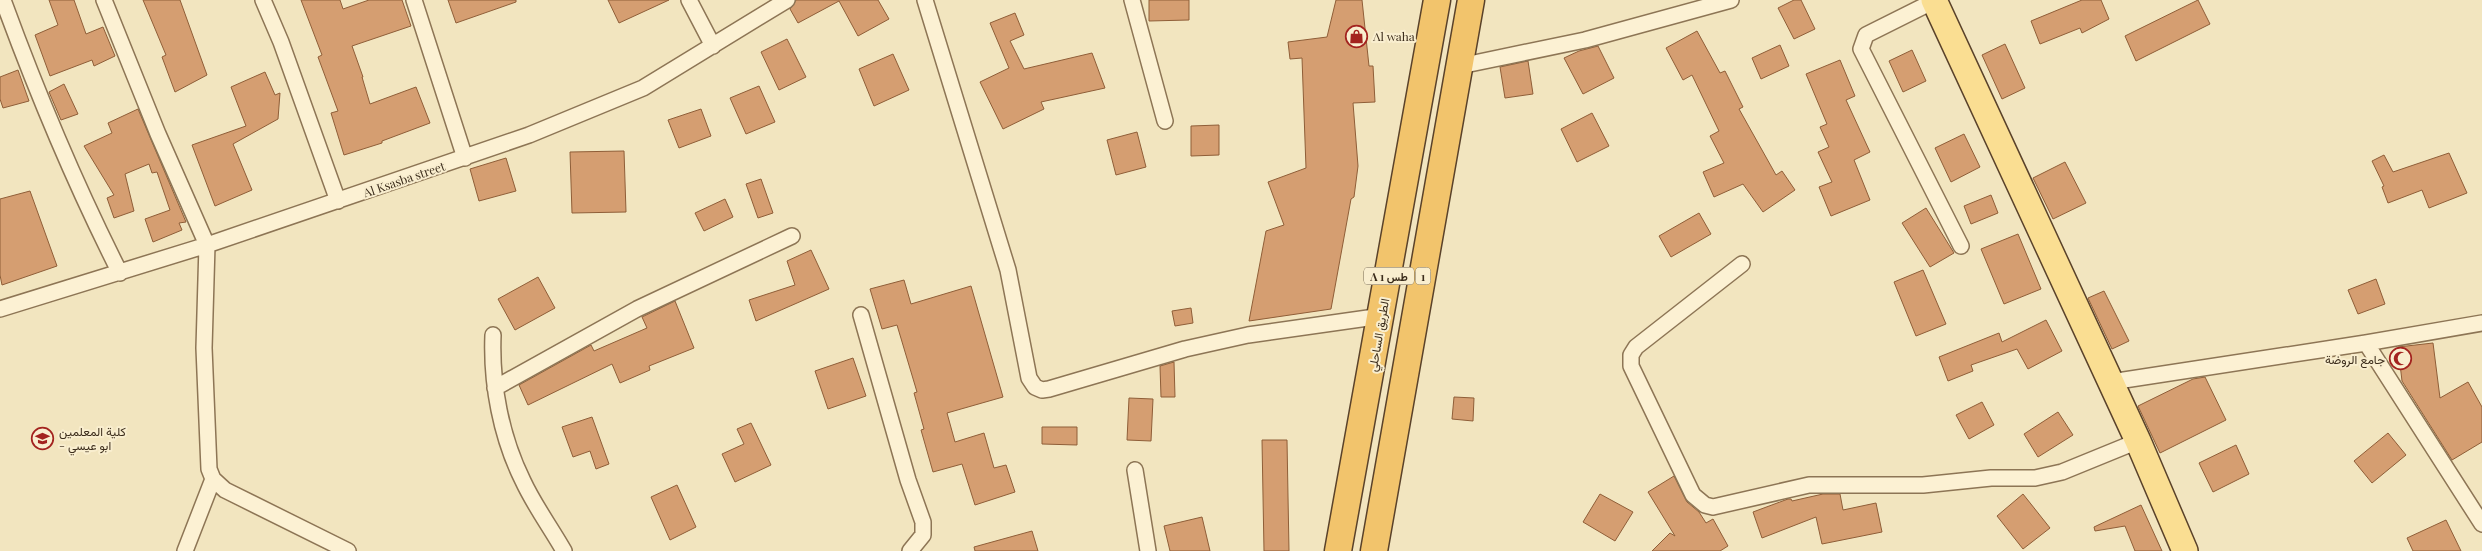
<svg xmlns="http://www.w3.org/2000/svg" width="2482" height="551" font-family="'Playfair Display',Vazirmatn,serif">
<style>
.building{fill:#d59e71;stroke:#8f5e38}
.lines{fill:none;stroke-linecap:round;stroke-linejoin:round}
.minor-casing{stroke:#8d7555;stroke-width:18}
.primary-casing{stroke:#5a422a;stroke-width:28}
.trunk-casing{stroke:#5a422a;stroke-width:29}
.minor{stroke:#fcf1d3;stroke-width:15}
.primary{stroke:#fade92;stroke-width:25}
.trunk{stroke:#f2c46c;stroke-width:26}
.labels{text-anchor:middle;dominant-baseline:central;stroke-width:4;stroke-linejoin:round;paint-order:stroke}
.shield{fill:#f9eecf;stroke:#746651;stroke-width:1}
.shield-label{font-size:11px;font-weight:bold;fill:#3b2c1b}
.poi-label{font-size:12px;fill:#3b2c1b;stroke:#f9eecf;text-anchor:start}
.street-label{font-size:12px;fill:#3b2c1b;stroke:#f9eecf}
</style>
<rect width="100%" height="100%" fill="#f2e5bf"/>
<path class="building" d="M49 0H74L86 34 103 27 115 56 94 66 92 60 50 76 35 35 58 25Z
M143 0H180L207 75 175 92 162 57 166 55Z
M301 0H340L343 9 369 0H402L411 26 352 46 363 77H362L370 104 416 87 430 123 382 141V143L344 155 331 113 338 111 318 57 322 55Z
M448 0H516V2L456 23Z
M608 0H669L619 23Z
M796 0H878L889 19 858 36 839 1 798 23 790 9Z
M1149 0H1189V20L1149 21Z
M1336 0H1362L1369 66H1373L1375 102 1353 103 1358 166 1354 197 1351 199 1331 309 1249 321 1266 231 1284 225 1268 182 1306 168 1302 58 1290 59 1288 42 1327 37Z
M1794 0H1801L1815 29 1794 39 1778 8Z
M2082 0H2101L2109 19 2082 33 2080 28 2040 44 2031 21Z
M2198 0 2210 24 2136 61 2125 36Z
M1015 13 1024 35 1010 41 1024 69 1092 53 1105 88 1041 102 1044 109 1003 129 980 82 1009 68 990 23Z
M1697 31 1720 73 1725 71 1743 107 1739 109 1776 175 1782 171 1795 190 1763 212 1743 184 1714 197 1703 172 1724 163 1710 136 1719 131 1692 75 1683 80 1666 48Z
M787 39 806 77 779 90 761 52Z
M2005 44 2025 88 2002 99 1982 55Z
M1780 45 1789 66 1761 79 1752 58Z
M1598 46 1614 78 1583 94 1564 58 1579 51Z
M1912 50 1926 81 1903 92 1889 61Z
M893 54 909 90 874 106 859 69Z
M1840 60 1855 96 1846 100 1870 152 1854 160 1870 200 1831 216 1819 187 1832 182 1818 152 1829 147 1820 127 1827 124 1806 74Z
M1528 61 1533 94 1505 98 1500 67Z
M18 70 29 101 3 108 0 99V77Z
M265 72 275 95 280 93 278 119 233 144 252 190 215 206 192 145 246 126 231 87Z
M64 84 78 114 61 120 49 92Z
M759 86 775 122 746 134 730 98Z
M138 109 186 222 179 223 182 230 153 242 145 219 170 210 157 172 152 173 149 164 125 174 134 211 114 218 107 198 114 195 84 146 112 133 108 123Z
M701 109 711 136 679 148 668 120Z
M1592 113 1609 146 1577 162 1561 129Z
M1219 125V155L1191 156V126Z
M1137 132 1146 167 1116 175 1107 140Z
M1964 134 1980 167 1951 182 1935 148Z
M624 151 626 212 572 213 570 152Z
M2449 153 2467 193 2429 208 2422 190 2388 203 2382 187 2384 186 2372 161 2384 155 2393 172Z
M506 158 516 191 479 201 470 169Z
M2065 162 2086 203 2053 219 2033 178Z
M761 179 773 213 758 218 746 184Z
M30 191 57 266 2 285 0 275V199Z
M1991 195 1998 213 1971 224 1964 206Z
M725 199 733 217 704 231 695 213Z
M1926 208 1954 253 1930 267 1902 223Z
M1699 213 1711 234 1671 257 1659 236Z
M2018 234 2041 289 2004 304 1981 249Z
M811 250 829 289 756 321 749 300 795 285 787 261Z
M1923 270 1946 324 1916 336 1894 282Z
M538 277 555 308 515 330 498 299Z
M2376 279 2385 304 2358 314 2348 290Z
M904 280 911 304 971 286 1003 397 947 413 955 442 984 433 994 468 1006 465 1015 492 975 505 962 464 933 472 921 430 924 429 914 393 917 392 897 325 882 329 870 289Z
M2104 291 2129 341 2112 349 2088 298Z
M675 301 694 348 649 366 650 370 620 383 612 364 528 405 519 385 591 345 594 351 647 328 642 317Z
M1191 308 1193 323 1175 326 1172 311Z
M2046 320 2062 351 2028 369 2017 349 1971 365 1973 371 1948 381 1939 357 1999 333 2002 342Z
M2433 343 2440 398 2468 382 2482 407V442L2452 460 2402 381 2398 347Z
M853 358 866 396 828 409 815 371Z
M1174 362 1175 397H1161L1160 366Z
M2205 377 2226 420 2160 453 2138 406 2193 379Z
M1454 397 1474 398 1473 421 1452 419Z
M1129 398 1153 399 1151 441 1127 440Z
M1982 402 1994 425 1969 439 1956 415Z
M2058 412 2073 435 2038 457 2024 434Z
M592 417 609 464 596 469 590 451 573 457 562 427Z
M751 423 771 465 735 482 722 454 744 444 737 429Z
M1042 427H1077V445L1042 444Z
M2388 433 2406 455 2372 483 2354 461Z
M1262 440H1287L1289 551H1264Z
M2236 445 2249 474 2213 492 2199 463Z
M1674 476 1687 502 1699 512 1706 523 1713 519 1728 546 1720 551H1652L1670 533 1675 536 1648 492Z
M677 485 696 527 670 540 651 497Z
M1600 494 1633 512 1615 541 1583 522Z
M1823 494H1840L1843 510 1876 503 1882 532 1822 544 1816 517 1762 538 1753 512 1788 499H1791L1792 501Z
M2023 494 2050 528 2023 549 1997 516Z
M2141 505 2162 551H2135L2125 526 2095 531 2094 527Z
M1202 517 1210 551H1170L1164 526Z
M2446 520 2461 551H2413L2407 538Z
M1032 531 1038 551H975L974 547Z"/>
<g class="lines">
<defs>
<path id="minor" d="M3 0C37 93 75 184 120 273
M104 0 158 134 207 245 204 348 209 469 213 479 225 490 348 551
M263 0 281 42 338 201
M414 0 465 158
M689 0 713 46
M925 0 1008 270 1029 378 1035 387 1042 390 1049 389 1185 349 1248 335 1382 316
M1132 0 1165 121
M1934 1 1866 35 1861 49 1961 246
M1460 66 1585 40 1731 0
M1742 264 1636 347 1631 355V366L1693 495 1705 505 1713 507 1809 485H1923L1991 478H2035L2062 472 2138 441
M0 309 207 245 529 135 643 88 787 0
M861 315 908 480 923 522V535L910 551
M493 335C491 384 501 437 523 481 534 505 551 528 564 551
M2366 343 2482 524
M2111 382 2366 343 2482 323
M495 388 637 309 792 236
M1135 470 1148 551
M185 551 213 479"/>
<path id="primary" d="M1934 0 2138 441 2185 551"/>
<path id="trunk" d="M1338 551 1437 0
M1374 551 1471 0"/>
</defs>
<use href="#minor" class="minor-casing"/>
<use href="#primary" class="primary-casing"/>
<use href="#trunk" class="trunk-casing"/>
<use href="#minor" class="minor"/>
<use href="#primary" class="primary"/>
<use href="#trunk" class="trunk"/>
</g>
<defs>
<symbol id="shop-ring" viewBox="-11 -11 22 22"><circle r="9.5" fill="#f9eecf" stroke="#a3231f" stroke-width="1.5"/><path d="M-5-2.5h2.3a2.7 3.5 0 0 1 5.4 0H5L5.5 6h-11ZM-1.5-2.5h3a1.5 2.3 0 0 0-3 0Z" fill="#a3231f"/></symbol>
<symbol id="mosque-ring" viewBox="-11 -11 22 22"><circle r="9.5" fill="#f9eecf" stroke="#a3231f" stroke-width="1.5"/><path d="M3.5-4.9A6 6 0 1 0 3.5 4.9A5 5 0 1 1 3.5-4.9Z" fill="#a3231f"/></symbol>
<symbol id="university-ring" viewBox="-11 -11 22 22"><circle r="9.5" fill="#f9eecf" stroke="#a3231f" stroke-width="1.5"/><path d="M0-5L7-2L0 1L-7-2ZM-4 1L0 2.5L4 1V4Q0 6-4 4Z" fill="#a3231f"/></symbol>
</defs>
<g fill-rule="evenodd">
<use href="#shop-ring" x="1344" y="24" width="25" height="25"/>
<use href="#mosque-ring" x="2388" y="346" width="25" height="25"/>
<use href="#university-ring" x="30" y="426" width="25" height="25"/>
</g>
<g class="labels">
<g class="shield">
<rect x="1364" y="267.5" width="50" height="17" rx="4"/>
<rect x="1415.5" y="267.5" width="15" height="17" rx="4"/>
</g>
<g class="shield-label">
<text x="1389" y="276">A 1 طس</text>
<text x="1423" y="276">1</text>
</g>
<g class="poi-label">
<text x="1373" y="36">Al waha</text>
<text x="2385" y="359" text-anchor="end">جامع الروضة</text>
<text x="59" y="431">كلية المعلمين<tspan x="59" dy="14">- ابو عيسي</tspan></text>
</g>
<g class="street-label">
<text transform="translate(404 179) rotate(-19)">Al Ksasba street</text>
<text transform="translate(1378 335) rotate(-80)">الطريق الساحلي</text>
</g>
</g>
</svg>
